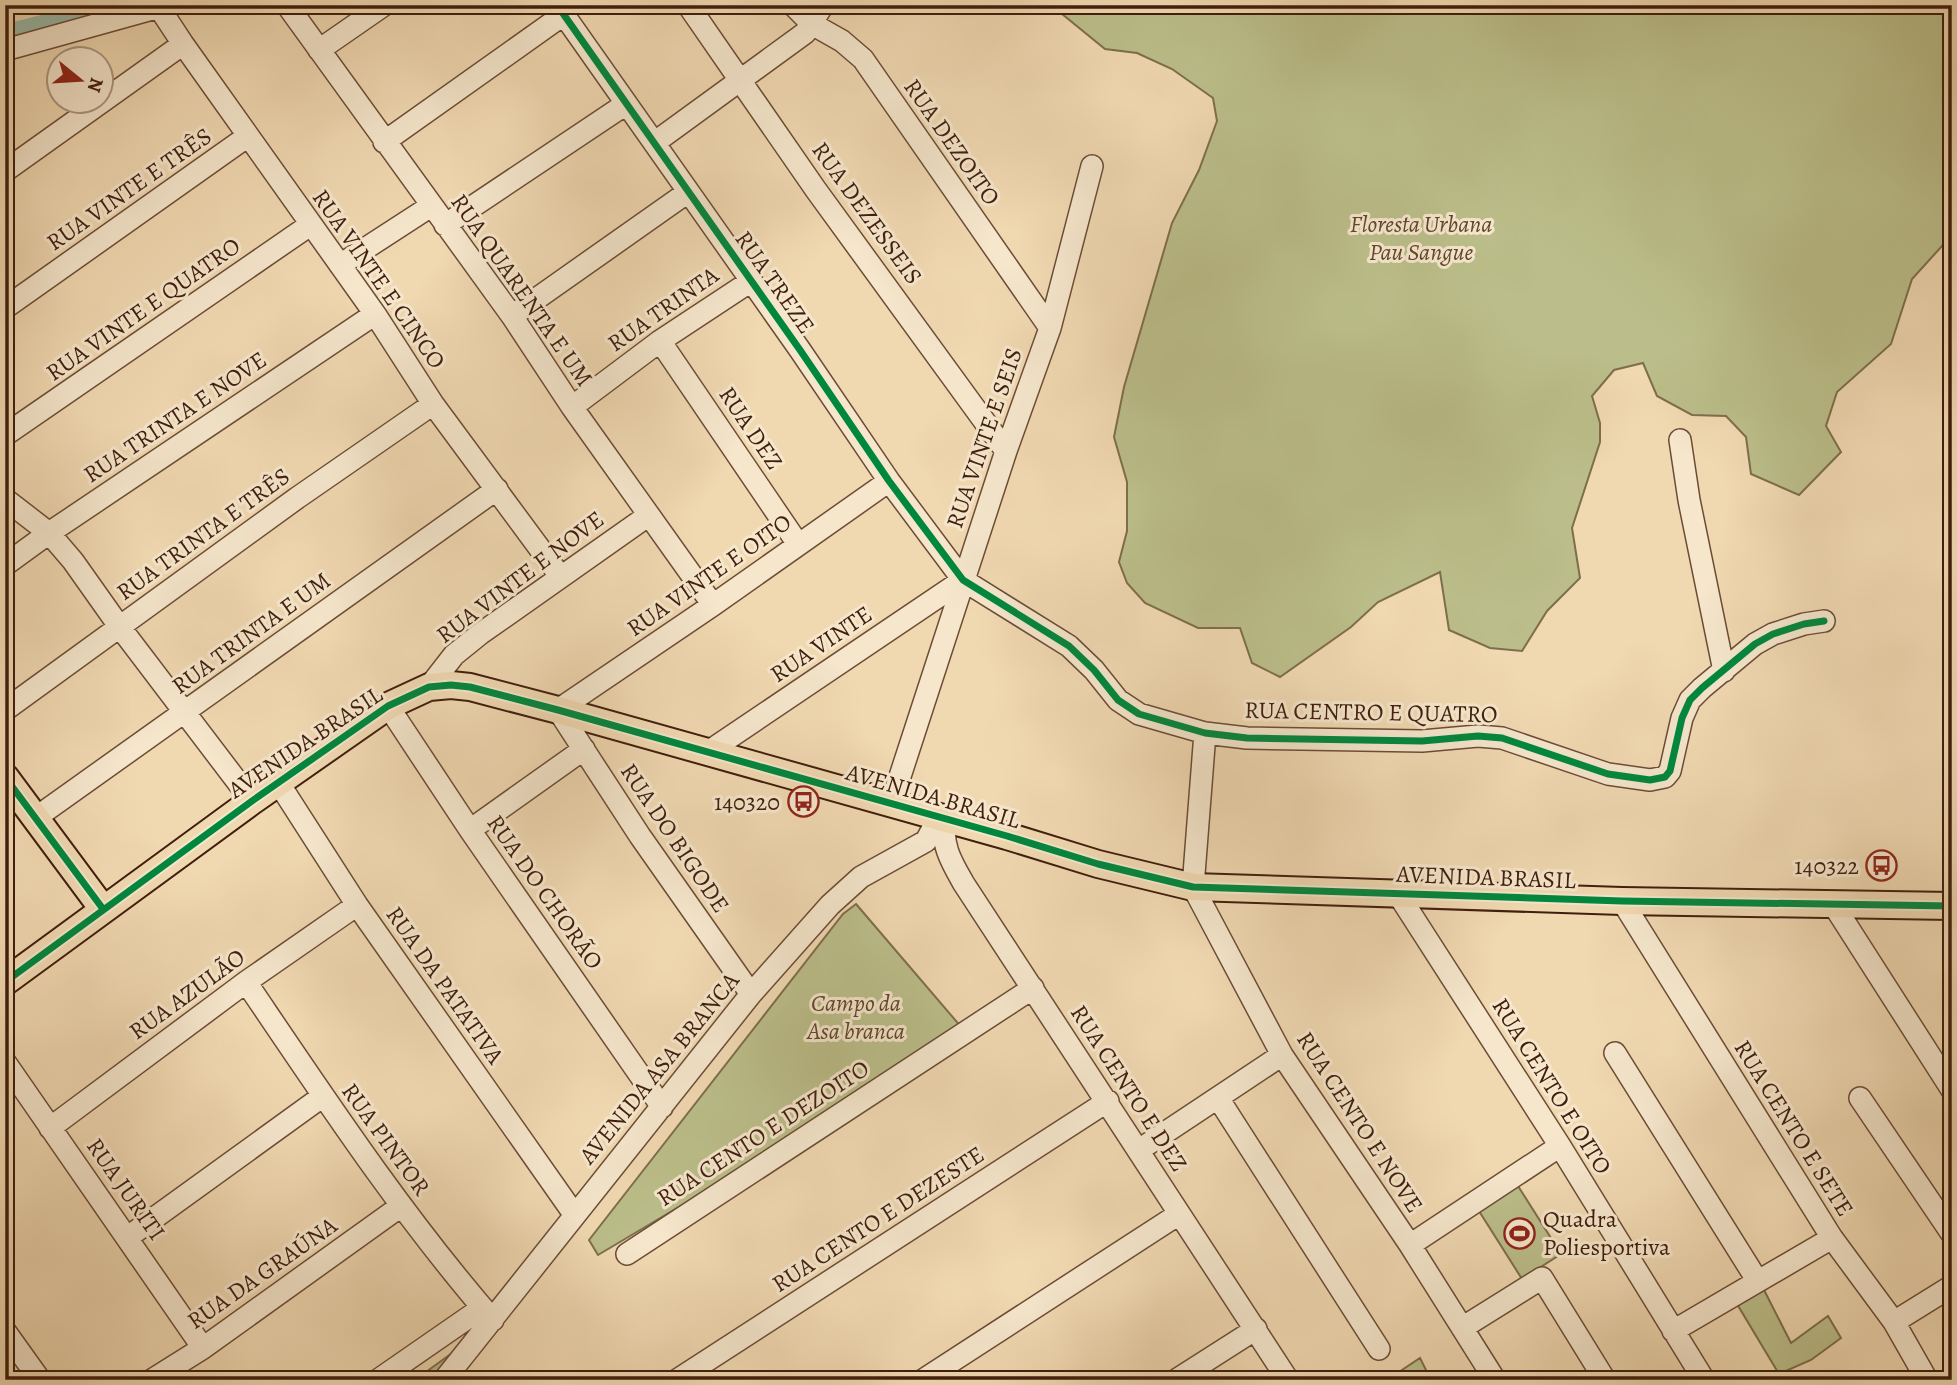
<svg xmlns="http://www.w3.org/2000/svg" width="1957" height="1385" font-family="Alegreya,serif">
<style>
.green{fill:#bbbe8a;stroke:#7e6e4c;stroke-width:2}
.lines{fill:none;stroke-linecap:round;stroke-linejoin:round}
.canal{stroke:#9abaaa;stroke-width:19}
.minor-casing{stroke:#6c4c36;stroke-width:24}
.major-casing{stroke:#401e0d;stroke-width:30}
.minor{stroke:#f5e6cc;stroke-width:21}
.major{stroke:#f0d8b1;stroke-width:26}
.cycleway-casing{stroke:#f5e6cc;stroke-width:11}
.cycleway{stroke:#00873e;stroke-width:7}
.labels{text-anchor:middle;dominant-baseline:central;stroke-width:6;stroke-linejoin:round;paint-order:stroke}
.street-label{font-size:24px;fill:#401e0d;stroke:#f5e6cc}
.park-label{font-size:24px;font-style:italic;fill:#5f462c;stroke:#f5e6cc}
.poi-label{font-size:24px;fill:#401e0d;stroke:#f5e6cc;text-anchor:end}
</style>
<rect width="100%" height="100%" fill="#f0d8b1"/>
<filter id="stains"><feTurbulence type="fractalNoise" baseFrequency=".00286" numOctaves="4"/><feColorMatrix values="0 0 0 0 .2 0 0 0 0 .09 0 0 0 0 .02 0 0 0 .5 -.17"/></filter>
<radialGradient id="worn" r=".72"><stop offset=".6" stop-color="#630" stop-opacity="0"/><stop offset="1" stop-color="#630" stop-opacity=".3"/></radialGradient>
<path class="green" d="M1051 5H1952V235L1912 279 1891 344 1837 392 1826 426 1841 452 1799 495 1751 474 1746 437 1726 416 1692 415 1657 396 1643 363 1614 370 1592 396 1600 423V442L1572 528 1580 578 1547 611 1522 651 1490 648 1449 630 1440 572 1378 602 1351 627 1280 677 1252 663 1240 628H1198L1145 603 1127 583 1119 562 1127 531V482L1114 437 1124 387 1172 223 1199 170 1217 121 1213 98 1172 69 1137 53 1105 49Z
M856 904 968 1035 598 1255 589 1240 843 914Z
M1518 1186 1561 1254 1522 1279 1479 1211Z
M1763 1288 1791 1343 1828 1316 1841 1338 1811 1360 1779 1374 1737 1304Z
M470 1340 439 1380H415Z
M1420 1358 1431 1380H1387Z"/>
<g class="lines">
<path class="canal" d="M5 34 119 5"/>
<defs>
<path id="minor" d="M287 5 512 316 572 407 713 605
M557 5 800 350 889 481 963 580 1069 646 1094 670 1118 700 1139 714 1205 733 1247 738 1422 741 1478 736 1502 738 1608 774 1650 780 1665 777 1670 771 1682 718 1690 700 1702 688 1755 644 1773 634 1804 624 1824 621
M688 5 816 190 1006 451
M793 5 812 24 842 41 863 59 1050 328
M160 9 183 44 375 314 433 404 560 576
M5 50 167 5
M319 50 384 5
M384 142 563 15
M654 143 805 33 823 5
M5 171 183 44
M445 225 626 104
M340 265 431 206
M5 308 248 136
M512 316 688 192
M660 341 798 544
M572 407 660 341 751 281
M5 435 310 225
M1680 440 1689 500 1724 671
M5 499 49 533 73 561 119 626 252 801
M5 565 49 533 375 314
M429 687 454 655 480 634 649 515
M388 706 470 830 662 1107
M5 710 297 498 433 404
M1205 733 1193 887 1282 1055 1410 1245 1495 1380
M708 752 963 580
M278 782 357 905 574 1214
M891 804 1006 451 1050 328 1092 166
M34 819 497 489
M946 820C940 844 952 863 964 884L1288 1380
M470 830 584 749
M1398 894 1560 1146 1704 1380
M1622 901 1832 1238 1894 1322 1927 1380
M1833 904 1952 1090
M246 982C324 1097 401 1214 493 1320
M751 994 640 836 558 710 713 605 889 481
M1615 1053 1757 1280
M5 1062 203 1348
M1218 1098 1379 1349
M1860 1098 1952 1234
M50 1128 246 982 357 905
M1139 1150 1282 1055
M128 1237 323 1096
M1410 1245 1560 1146
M627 1254 1033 988
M1894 1322 1952 1286
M1462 1328 1542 1278 1605 1380
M5 1331 40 1380
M1673 1331 1832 1238
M152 1380 203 1348 401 1206
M378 1380 482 1308
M444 1380 751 994 830 905 861 877 926 841 939 817
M677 1380 1108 1101
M923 1380 1179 1214
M1176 1380 1256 1329"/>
<path id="major" d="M5 777 103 909
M5 982 252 801 388 706 429 687 451 685 470 687 558 710 1007 836 1098 864 1193 887 1622 901 1952 906"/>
</defs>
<use href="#minor" class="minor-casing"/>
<use href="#major" class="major-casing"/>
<use href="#minor" class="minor"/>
<use href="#major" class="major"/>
<defs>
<path id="cycleway" d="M557 5 800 350 889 481 963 580 1069 646 1094 670 1118 700 1139 714 1205 733 1247 738 1422 741 1478 736 1502 738 1608 774 1650 780 1665 777 1670 771 1682 718 1690 700 1702 688 1755 644 1773 634 1804 624 1824 621
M5 777 103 909
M5 982 252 801 388 706 429 687 451 685 470 687 558 710 1007 836 1098 864 1193 887 1622 901 1952 906"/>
</defs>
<use href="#cycleway" class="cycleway-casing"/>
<use href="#cycleway" class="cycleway"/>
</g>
<defs>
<symbol id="bus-ring" viewBox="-11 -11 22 22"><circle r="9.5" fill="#f5e6cc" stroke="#8f2418" stroke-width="1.5"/><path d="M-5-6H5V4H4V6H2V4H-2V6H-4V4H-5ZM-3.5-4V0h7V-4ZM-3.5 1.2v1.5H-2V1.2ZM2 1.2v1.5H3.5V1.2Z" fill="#8f2418"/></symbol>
<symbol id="stadium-ring" viewBox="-11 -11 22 22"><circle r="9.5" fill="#f5e6cc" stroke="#8f2418" stroke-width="1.5"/><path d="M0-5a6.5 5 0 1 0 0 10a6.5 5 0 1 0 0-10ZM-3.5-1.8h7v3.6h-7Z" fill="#8f2418"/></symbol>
</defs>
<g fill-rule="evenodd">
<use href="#bus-ring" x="786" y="784" width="35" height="35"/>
<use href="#bus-ring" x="1864" y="848" width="35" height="35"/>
<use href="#stadium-ring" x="1502" y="1216" width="35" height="35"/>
</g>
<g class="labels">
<g class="street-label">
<text transform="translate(952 142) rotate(55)">RUA DEZOITO</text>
<text transform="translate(129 189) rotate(-35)">RUA VINTE E TRÊS</text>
<text transform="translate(867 213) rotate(54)">RUA DEZESSEIS</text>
<text transform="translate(379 279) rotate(55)">RUA VINTE E CINCO</text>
<text transform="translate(775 282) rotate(55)">RUA TREZE</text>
<text transform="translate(522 290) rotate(55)">RUA QUARENTA E UM</text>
<text transform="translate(143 309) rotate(-35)">RUA VINTE E QUATRO</text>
<text transform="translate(663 309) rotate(-35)">RUA TRINTA</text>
<text transform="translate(175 417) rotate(-34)">RUA TRINTA E NOVE</text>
<text transform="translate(751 428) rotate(56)">RUA DEZ</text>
<text transform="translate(984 438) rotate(-71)">RUA VINTE E SEIS</text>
<text transform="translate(203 534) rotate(-36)">RUA TRINTA E TRÊS</text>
<text transform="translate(709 575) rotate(-35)">RUA VINTE E OITO</text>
<text transform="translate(520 577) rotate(-37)">RUA VINTE E NOVE</text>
<text transform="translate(251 633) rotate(-36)">RUA TRINTA E UM</text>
<text transform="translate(821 644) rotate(-34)">RUA VINTE</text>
<text transform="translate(1371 712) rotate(1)">RUA CENTRO E QUATRO</text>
<text transform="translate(305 742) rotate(-34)">AVENIDA BRASIL</text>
<text transform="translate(933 796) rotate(16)">AVENIDA BRASIL</text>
<text transform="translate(675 838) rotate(56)">RUA DO BIGODE</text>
<text transform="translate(1486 877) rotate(2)">AVENIDA BRASIL</text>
<text transform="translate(545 892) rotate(55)">RUA DO CHORÃO</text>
<text transform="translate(445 985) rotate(55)">RUA DA PATATIVA</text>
<text transform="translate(187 994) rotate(-36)">RUA AZULÃO</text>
<text transform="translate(659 1068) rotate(-51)">AVENIDA ASA BRANCA</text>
<text transform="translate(1552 1086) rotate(58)">RUA CENTO E OITO</text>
<text transform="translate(1129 1088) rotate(57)">RUA CENTO E DEZ</text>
<text transform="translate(1360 1122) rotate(57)">RUA CENTO E NOVE</text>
<text transform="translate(1794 1128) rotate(58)">RUA CENTO E SETE</text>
<text transform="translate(763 1133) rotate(-33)">RUA CENTO E DEZOITO</text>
<text transform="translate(386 1139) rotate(54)">RUA PINTOR</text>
<text transform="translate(126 1189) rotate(55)">RUA JURITI</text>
<text transform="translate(878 1219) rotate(-33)">RUA CENTO E DEZESTE</text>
<text transform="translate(262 1273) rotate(-35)">RUA DA GRAÚNA</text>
</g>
<g class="park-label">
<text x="1421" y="224">Floresta Urbana<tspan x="1421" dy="28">Pau Sangue</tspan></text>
<text x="856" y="1003">Campo da<tspan x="856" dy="28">Asa branca</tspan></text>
</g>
<g class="poi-label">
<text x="780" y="802">140320</text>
<text x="1859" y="866">140322</text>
<text x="1543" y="1219" text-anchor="start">Quadra<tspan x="1543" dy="28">Poliesportiva</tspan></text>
</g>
</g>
<rect width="1957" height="1385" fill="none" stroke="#f0d8b1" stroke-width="28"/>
<rect x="7" y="7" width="1943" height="1371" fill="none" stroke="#401e0d" stroke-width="3.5"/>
<rect x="14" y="14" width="1929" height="1357" fill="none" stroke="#401e0d" stroke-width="2"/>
<g transform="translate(80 80) rotate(108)"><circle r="33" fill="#f5e6cc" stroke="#ad9680" stroke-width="2"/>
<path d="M0-5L12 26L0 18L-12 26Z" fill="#8f2418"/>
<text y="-10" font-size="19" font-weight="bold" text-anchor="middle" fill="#401e0d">N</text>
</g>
<rect width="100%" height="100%" filter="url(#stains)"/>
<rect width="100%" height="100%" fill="url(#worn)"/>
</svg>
